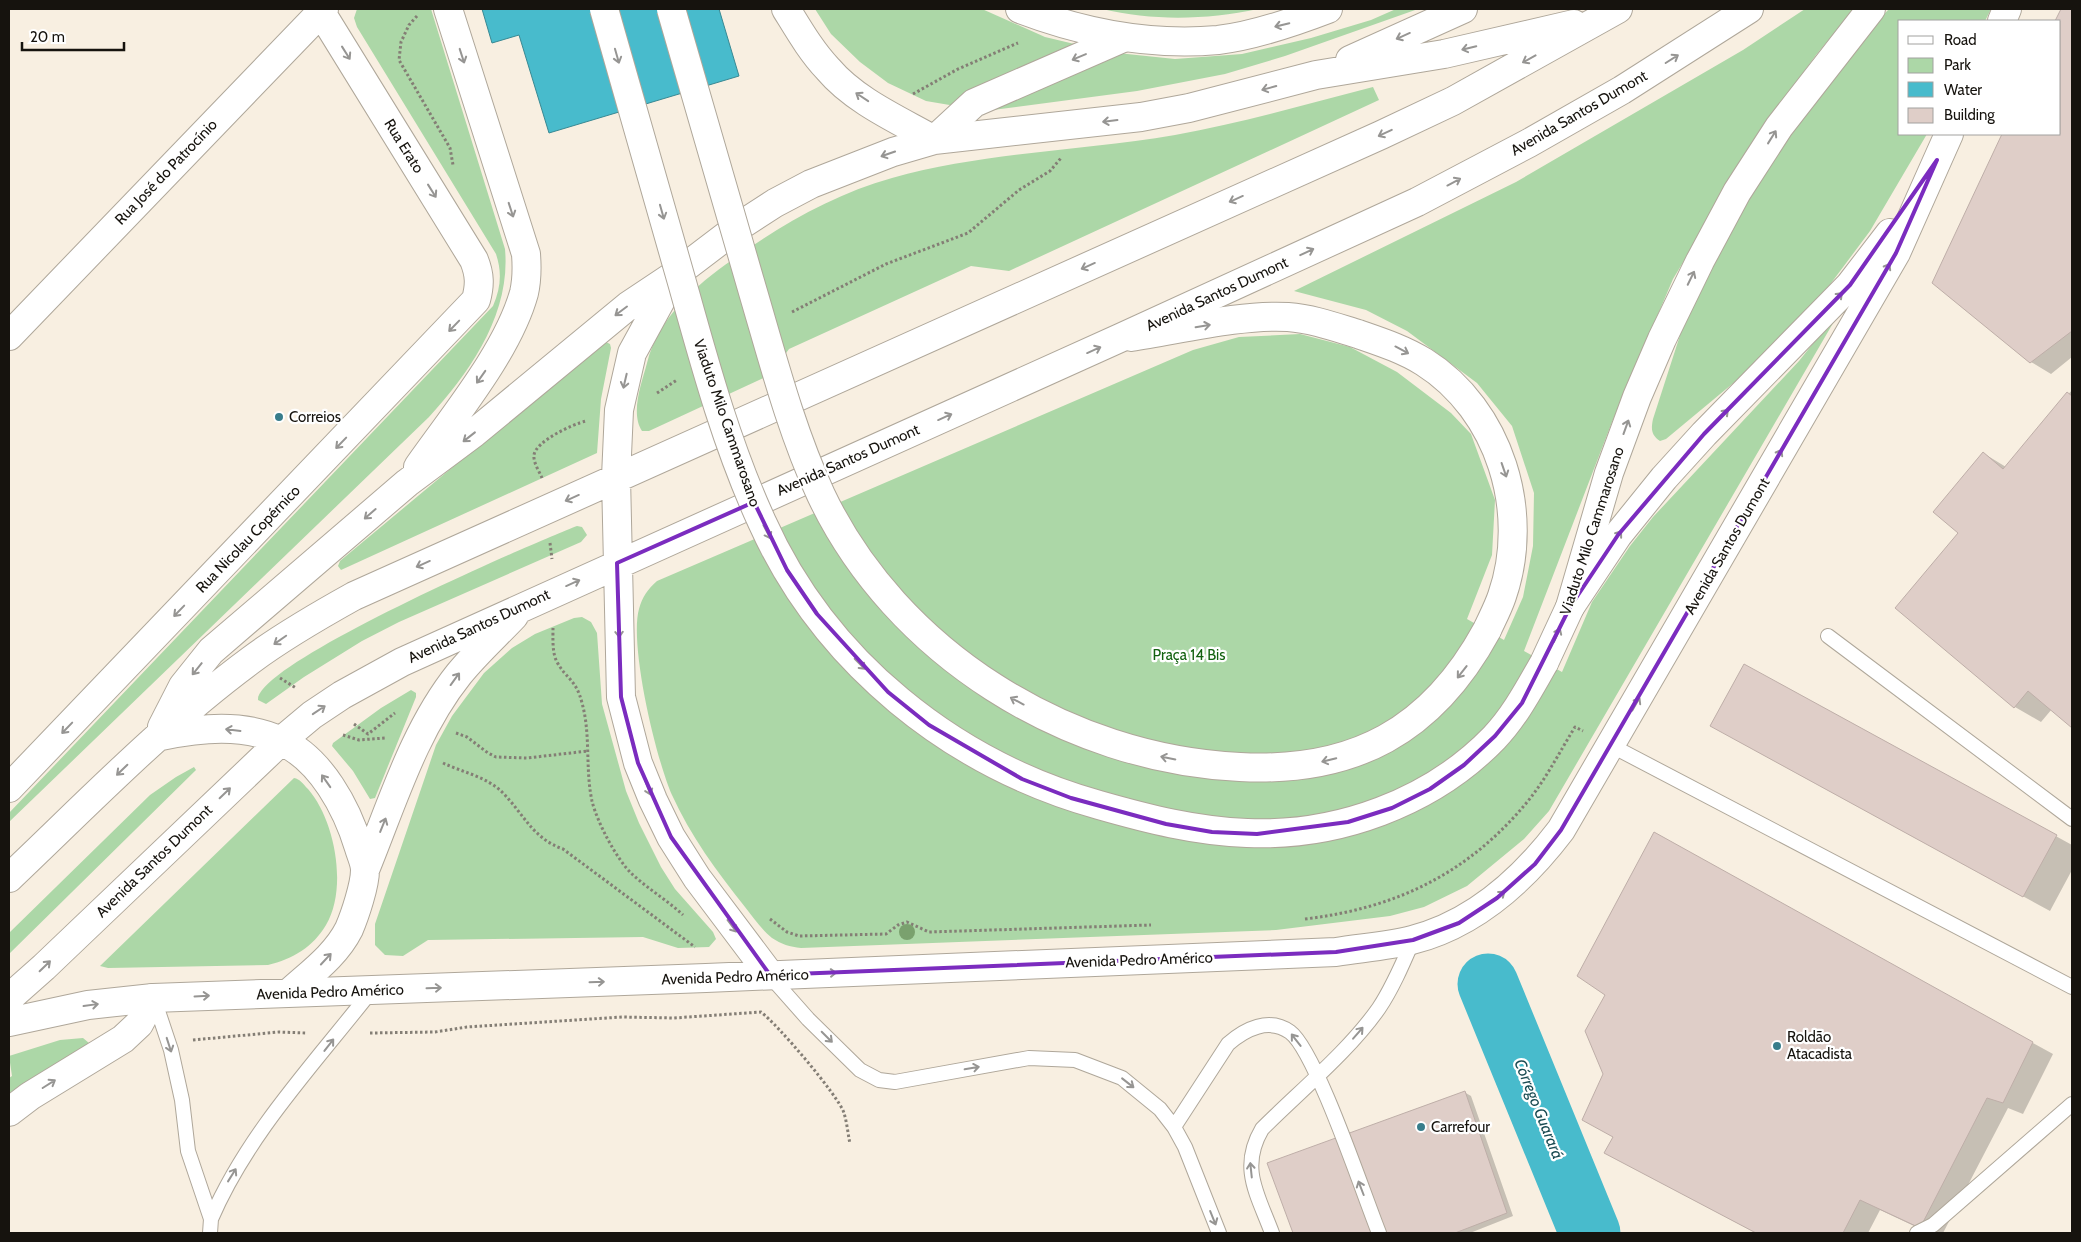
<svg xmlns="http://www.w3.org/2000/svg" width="2081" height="1242" font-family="Cabin,sans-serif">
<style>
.green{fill:#acd7a7}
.water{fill:#48bbcc;stroke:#398993}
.shadow{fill:#0003}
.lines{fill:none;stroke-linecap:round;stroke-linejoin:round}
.river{stroke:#48bbcc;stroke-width:61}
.building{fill:#dfcec8;stroke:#beaea8}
.service-casing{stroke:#afa79a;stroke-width:16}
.minor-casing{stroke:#afa79a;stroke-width:30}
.primary-casing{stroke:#afa79a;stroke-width:30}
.trunk-casing{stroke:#afa79a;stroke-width:30}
.path{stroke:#847e75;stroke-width:3;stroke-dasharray:2.5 2.5;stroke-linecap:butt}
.service{stroke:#fff;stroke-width:14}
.minor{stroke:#fff;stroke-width:28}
.primary{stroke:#fff;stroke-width:28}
.trunk{stroke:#fff;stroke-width:28}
.primary-bridge-casing{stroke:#afa79a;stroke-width:30;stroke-linecap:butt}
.primary-bridge{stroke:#fff;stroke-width:28}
.tree{fill:#7aa16e}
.oneway{stroke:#969593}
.marked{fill:none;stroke:#7b2cbf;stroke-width:4;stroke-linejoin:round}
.poi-dot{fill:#387d8b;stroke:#fff;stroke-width:2}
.labels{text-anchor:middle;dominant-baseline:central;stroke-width:4.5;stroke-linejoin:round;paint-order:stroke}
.street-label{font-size:15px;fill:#16130e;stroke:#fff}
.poi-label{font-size:15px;fill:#16130e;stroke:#fff;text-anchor:start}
.park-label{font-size:15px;fill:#12610f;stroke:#fff}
.water-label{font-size:16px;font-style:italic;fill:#194b52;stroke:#fff}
</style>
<rect width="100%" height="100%" fill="#f8efe1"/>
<path class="green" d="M357 9H431L505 249C511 314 470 372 429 417L9 822V813L493 306C501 288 502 272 496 254L357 27 354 18Z
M815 9H982L1045 37 1108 52 1175 59 1242 54 1311 38 1371 20 1396 9H1418L1285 56 1225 74 1137 91 985 111 926 101 888 83 860 62 831 34Z
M1102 9H1258C1206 20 1153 21 1102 9Z
M1805 9H1854L1816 55 1766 124 1673 279 1612 422 1524 651 1562 672 1592 602 1630 546 1653 517 1799 361 1843 306 1549 811 1524 839 1467 886 1424 907 1390 916 1276 930 801 948C790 947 781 944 772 938 762 930 753 917 745 907 717 872 690 835 672 795 656 759 629 645 639 609 642 597 648 589 657 581L1193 350 1239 337 1300 334 1350 347 1397 372 1451 413 1471 434 1495 500 1492 555 1467 619 1504 640 1523 597 1533 546 1534 493 1512 426 1477 383 1407 331 1366 310 1294 291 1516 182 1743 50Z
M1889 9H1991L1985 21H1900V134H1927L1870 231 1811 310 1743 375 1666 439 1660 441C1651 435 1651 429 1653 419L1694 292 1761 174 1868 31Z
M1373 87 1379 100 1009 271 971 266 789 349 770 375 649 431H642C630 413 642 382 647 363 658 318 696 285 732 260 781 225 834 194 892 178 985 152 1081 151 1175 135 1242 123 1307 104 1373 87Z
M604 341 610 344 611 348 601 399 597 453 341 570 338 566 340 561Z
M577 526 582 527 587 535 581 542 399 622 362 641 304 677 266 704 258 700C256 663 535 542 577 526Z
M582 617 591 622 597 633 602 704 626 791 639 823 661 867 675 889 713 932 716 939 709 947 678 948 643 937 428 940 403 956 385 955 375 945V924L436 745 452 716 484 673 512 648 535 634 574 618Z
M411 690 416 693V697L375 798 370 799 353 771 332 746 333 743 381 708Z
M194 767 196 770 9 954V933L150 795 176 777Z
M294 778C300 779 303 784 308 789 335 820 348 888 326 925 313 947 293 959 268 965L108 968 100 966Z
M83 1038 89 1043 87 1048 9 1093V1078L12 1076 9 1056 60 1040Z"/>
<path class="water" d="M482 9H719L739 76 549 133 519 35 492 43Z"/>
<path class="shadow" d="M2062 9H2072V357L2051 374 2031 362 1933 283 2003 134H2060V21H2056Z
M2072 390V726L2052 709 2041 722 2015 707 1897 608 1960 533 1983 453 2006 467Z
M1745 666 2072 845V870L2050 911 1738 741Z
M1654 834 2053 1054 2023 1114 2008 1108 1943 1233H1929L1880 1210 1868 1233H1756L1605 1153 1614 1137 1604 1074 1606 994Z
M1464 1092 1471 1096 1513 1216 1470 1233H1295L1269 1163Z"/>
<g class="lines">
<path class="river" d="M1488 984 1590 1233"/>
</g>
<path class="building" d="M2061 9H2072V331L2030 363 1932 283 2002 134H2060V21H2055Z
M2067 392 2072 396V728L2028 691 2014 708 1895 608 1958 533 1933 512 1983 452 2003 469Z
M1744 664 2057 835 2023 897 1710 726Z
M1654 832 2033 1042 2003 1103 1987 1098 1920 1228 1860 1200 1843 1233H1756L1604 1153 1613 1137 1582 1120 1603 1074 1585 1031 1605 995 1577 976Z
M1465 1091 1507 1213 1455 1233H1293L1267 1163Z"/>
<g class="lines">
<defs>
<path id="service" d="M1828 636 2072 819
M1612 746 2072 987
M770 976 808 1019 860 1070 879 1080 895 1082 1029 1058 1075 1060 1122 1078 1160 1109 1174 1127 1185 1147 1219 1233
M154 999 171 1050 182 1100 188 1151 211 1219 210 1233
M1174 1127 1228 1044C1245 1029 1269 1017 1290 1032 1316 1051 1364 1196 1379 1233
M211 1219C248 1133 315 1063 372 990
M1272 1233C1258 1195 1239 1168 1262 1129 1300 1091 1349 1051 1379 1008 1393 987 1403 963 1413 940
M1917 1233 1933 1225 2072 1104"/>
<path id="minor" d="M9 336 324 9
M9 788 476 300C480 285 480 275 474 260L319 9
M9 1112 30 1096 123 1039 139 1024 153 998"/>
<path id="primary" d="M1020 9C1083 33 1150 46 1218 40 1254 36 1294 22 1328 9
M1131 337C1178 330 1242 314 1288 317 1313 319 1335 327 1358 334 1381 342 1403 349 1424 362 1500 410 1531 512 1502 596 1498 608 1492 619 1487 630
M1544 663 1570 607 1609 473 1637 397 1662 339 1700 261 1737 192 1779 127 1871 9"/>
<path id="trunk" d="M786 9C799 30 811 51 828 69 855 101 899 120 934 140
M2002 21 2007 9
M1350 60 1463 9
M934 140 974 103 1123 38
M672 280 632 353 619 410 616 477 621 697 638 763 653 800 671 837 697 878 770 975
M418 467C453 417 508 351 524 293 527 280 527 267 526 254L448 9
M1570 607 1618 535 1664 478 1704 434 1850 285 1890 233
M162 727 183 686 211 651 407 483 474 433 628 306 676 274 738 227 775 203 811 184 893 152 934 140 1141 117 1189 108 1316 75 1444 54 1574 24
M161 736C200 728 243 723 281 741 321 759 347 808 359 848 361 855 365 863 365 870 365 885 355 915 349 929 336 955 311 973 290 992
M365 870C392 804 414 730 459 674 476 653 496 635 514 616
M9 878C87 804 163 725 251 660 283 636 318 616 354 596L1381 135 1453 101 1618 9
M9 998 44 967 281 741 312 715 342 695 402 662 1120 338 1417 202 1529 143 1622 90 1749 9
M9 1022 88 1005 153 998 706 978 1336 952C1361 948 1388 946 1412 940 1475 924 1523 880 1561 830L1896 253 1949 134"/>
</defs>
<use href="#service" class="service-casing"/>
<use href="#minor" class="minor-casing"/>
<use href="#primary" class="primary-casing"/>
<use href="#trunk" class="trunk-casing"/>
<path class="path" d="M417 16 409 25 401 42 399 60 450 148 453 165
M913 94 958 69 1018 43
M792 312 886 264 968 233 1019 190 1050 171 1061 158
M657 393 677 380
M542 478C539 471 533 462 534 455 536 441 573 424 586 421
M550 543 552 559
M553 628C553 638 552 653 557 662 567 680 576 679 582 703 591 735 585 769 592 801 597 822 617 860 632 874 648 889 667 900 683 915
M280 678 296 688
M354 724 368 734 395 713
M456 733 467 737 488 753 496 757 527 758 588 751
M343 735 359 740 385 738
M443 763C462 772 487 777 502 792 524 814 532 838 563 849L695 947
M770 919 787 932 799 936 886 934 898 925 907 922 929 932 1151 925
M1305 919C1397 908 1469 873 1528 801 1546 779 1560 751 1575 727L1583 731
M370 1033 435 1032 467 1027 622 1017 674 1018 761 1012C777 1024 838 1095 844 1113 847 1123 848 1134 850 1144
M193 1040 279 1032 306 1033"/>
<use href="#service" class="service"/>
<use href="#minor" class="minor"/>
<use href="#primary" class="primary"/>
<use href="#trunk" class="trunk"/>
<defs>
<path id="primary-bridge" d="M604 9C630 101 656 193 683 286 705 365 727 446 762 522 825 662 952 764 1099 805 1148 819 1195 831 1247 833 1337 837 1431 803 1494 738 1515 716 1529 689 1544 663
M671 9C698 103 726 198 753 292 773 360 791 430 821 495 896 653 1067 759 1240 767 1354 773 1432 731 1487 630"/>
</defs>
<use href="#primary-bridge" class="primary-bridge-casing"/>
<use href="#primary-bridge" class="primary-bridge"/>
</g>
<circle class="tree" cx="907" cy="932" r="8"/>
<defs><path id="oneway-shaft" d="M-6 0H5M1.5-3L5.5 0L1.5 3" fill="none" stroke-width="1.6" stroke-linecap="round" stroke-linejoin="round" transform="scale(1.25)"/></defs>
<g class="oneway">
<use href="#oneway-shaft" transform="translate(1282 25) rotate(167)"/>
<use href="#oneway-shaft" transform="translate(1403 36) rotate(156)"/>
<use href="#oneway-shaft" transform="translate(1469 48) rotate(166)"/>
<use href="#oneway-shaft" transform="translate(346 53) rotate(58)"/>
<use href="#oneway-shaft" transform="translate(462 56) rotate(72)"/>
<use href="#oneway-shaft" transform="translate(617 56) rotate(74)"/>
<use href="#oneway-shaft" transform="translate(1079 57) rotate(157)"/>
<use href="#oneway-shaft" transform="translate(1529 59) rotate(151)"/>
<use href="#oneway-shaft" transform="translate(1672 59) rotate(-32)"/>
<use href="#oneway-shaft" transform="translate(1269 88) rotate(165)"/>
<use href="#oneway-shaft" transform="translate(862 97) rotate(-146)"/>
<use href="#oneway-shaft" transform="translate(1110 121) rotate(173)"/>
<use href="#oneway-shaft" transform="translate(1385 133) rotate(155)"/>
<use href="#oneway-shaft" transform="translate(1772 137) rotate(-58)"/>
<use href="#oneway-shaft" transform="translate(888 154) rotate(161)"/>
<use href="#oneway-shaft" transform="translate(1454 182) rotate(-28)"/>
<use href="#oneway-shaft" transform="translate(432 191) rotate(58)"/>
<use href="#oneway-shaft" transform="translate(1236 199) rotate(156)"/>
<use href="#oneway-shaft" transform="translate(511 210) rotate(72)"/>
<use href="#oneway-shaft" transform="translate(662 212) rotate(74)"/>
<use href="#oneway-shaft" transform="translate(1307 252) rotate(-25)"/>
<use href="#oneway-shaft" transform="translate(1088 266) rotate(156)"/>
<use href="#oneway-shaft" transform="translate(1886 270) rotate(-60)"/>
<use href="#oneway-shaft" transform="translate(1691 278) rotate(-64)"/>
<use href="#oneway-shaft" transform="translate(1837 298) rotate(-45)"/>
<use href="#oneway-shaft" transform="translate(621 311) rotate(143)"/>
<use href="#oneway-shaft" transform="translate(454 326) rotate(134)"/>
<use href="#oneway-shaft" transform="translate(1203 326) rotate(-9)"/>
<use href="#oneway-shaft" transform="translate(1094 350) rotate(-24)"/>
<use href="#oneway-shaft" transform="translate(1402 350) rotate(28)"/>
<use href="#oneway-shaft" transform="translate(481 377) rotate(125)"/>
<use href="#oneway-shaft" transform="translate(625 381) rotate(103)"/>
<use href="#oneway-shaft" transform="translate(1723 415) rotate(-46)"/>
<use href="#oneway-shaft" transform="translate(945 417) rotate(-24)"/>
<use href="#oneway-shaft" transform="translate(1626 427) rotate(-70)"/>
<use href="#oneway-shaft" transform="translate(469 437) rotate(142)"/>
<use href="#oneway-shaft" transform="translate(341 443) rotate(134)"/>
<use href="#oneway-shaft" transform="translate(1778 456) rotate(-60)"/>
<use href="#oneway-shaft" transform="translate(1504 470) rotate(71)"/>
<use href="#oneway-shaft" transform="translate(572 498) rotate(156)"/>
<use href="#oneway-shaft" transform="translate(370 514) rotate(139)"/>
<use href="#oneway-shaft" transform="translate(767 532) rotate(62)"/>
<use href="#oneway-shaft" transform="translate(1617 537) rotate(-54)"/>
<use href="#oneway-shaft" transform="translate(423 564) rotate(156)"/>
<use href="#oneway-shaft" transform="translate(573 583) rotate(-24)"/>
<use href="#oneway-shaft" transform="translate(179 611) rotate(134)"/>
<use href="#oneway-shaft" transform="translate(619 630) rotate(88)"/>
<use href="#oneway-shaft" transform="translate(1557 635) rotate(-66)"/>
<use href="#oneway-shaft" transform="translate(280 640) rotate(145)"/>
<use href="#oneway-shaft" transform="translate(860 664) rotate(45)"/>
<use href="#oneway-shaft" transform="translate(197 669) rotate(129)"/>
<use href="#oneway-shaft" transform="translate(1462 672) rotate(128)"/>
<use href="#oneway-shaft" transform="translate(455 679) rotate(-54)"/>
<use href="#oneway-shaft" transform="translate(1017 701) rotate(-152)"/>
<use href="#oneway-shaft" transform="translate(1636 704) rotate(-60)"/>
<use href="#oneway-shaft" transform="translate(319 710) rotate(-34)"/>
<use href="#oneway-shaft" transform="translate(67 728) rotate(134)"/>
<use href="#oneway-shaft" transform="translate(233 730) rotate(-173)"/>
<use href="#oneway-shaft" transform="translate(1168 758) rotate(-169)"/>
<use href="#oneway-shaft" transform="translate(1329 760) rotate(166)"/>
<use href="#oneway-shaft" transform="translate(122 770) rotate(136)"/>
<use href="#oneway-shaft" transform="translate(326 781) rotate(-125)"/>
<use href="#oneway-shaft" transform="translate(648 788) rotate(69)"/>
<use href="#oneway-shaft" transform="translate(225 793) rotate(-44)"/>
<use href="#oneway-shaft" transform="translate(383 825) rotate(-68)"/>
<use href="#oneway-shaft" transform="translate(1499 896) rotate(-39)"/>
<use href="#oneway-shaft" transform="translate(732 926) rotate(53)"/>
<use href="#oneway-shaft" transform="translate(326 959) rotate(-47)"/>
<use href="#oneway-shaft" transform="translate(45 966) rotate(-44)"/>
<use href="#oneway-shaft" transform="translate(829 973) rotate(-2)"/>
<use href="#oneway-shaft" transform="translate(597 982) rotate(-2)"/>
<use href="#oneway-shaft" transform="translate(434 988) rotate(-2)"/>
<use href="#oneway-shaft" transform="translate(202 996) rotate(-3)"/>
<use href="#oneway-shaft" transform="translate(91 1005) rotate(-8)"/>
<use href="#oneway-shaft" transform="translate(1358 1033) rotate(-49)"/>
<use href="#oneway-shaft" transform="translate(827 1037) rotate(45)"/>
<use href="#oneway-shaft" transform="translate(1296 1040) rotate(-128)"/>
<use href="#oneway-shaft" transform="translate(169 1045) rotate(72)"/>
<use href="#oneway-shaft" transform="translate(329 1045) rotate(-52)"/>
<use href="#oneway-shaft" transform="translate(972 1068) rotate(-10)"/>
<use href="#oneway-shaft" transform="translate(1128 1083) rotate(38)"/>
<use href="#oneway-shaft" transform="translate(49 1084) rotate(-32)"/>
<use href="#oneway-shaft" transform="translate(1251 1170) rotate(-96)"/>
<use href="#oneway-shaft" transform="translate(232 1175) rotate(-58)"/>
<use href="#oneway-shaft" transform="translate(1361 1188) rotate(-111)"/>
<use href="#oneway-shaft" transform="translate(1213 1218) rotate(68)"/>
</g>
<path class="marked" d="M1937 160 1896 253 1561 830 1535 864 1497 898 1459 923 1413 940 1336 952 770 975 671 837 638 763 621 697 617 563 754 502 787 570 817 614 888 692 929 725 1022 779 1071 798 1166 824 1212 832 1257 834 1348 822 1392 808 1430 789 1464 765 1495 736 1522 703 1570 607 1618 535 1704 434 1850 285Z"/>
<g class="poi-dot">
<circle cx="279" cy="417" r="5"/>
<circle cx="1777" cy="1046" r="5"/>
<circle cx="1421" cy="1127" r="5"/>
</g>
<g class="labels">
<g class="street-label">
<text transform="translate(1579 113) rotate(-30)">Avenida Santos Dumont</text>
<text transform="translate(404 146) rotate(58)">Rua Erato</text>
<text transform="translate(166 172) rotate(-46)">Rua José do Patrocínio</text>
<text transform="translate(1217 294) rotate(-25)">Avenida Santos Dumont</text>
<text transform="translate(727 423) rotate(71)">Viaduto Milo Cammarosano</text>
<text transform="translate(848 460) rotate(-24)">Avenida Santos Dumont</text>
<text transform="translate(1592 531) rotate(-72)">Viaduto Milo Cammarosano</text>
<text transform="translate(248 539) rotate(-46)">Rua Nicolau Copérnico</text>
<text transform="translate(1727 546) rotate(-60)">Avenida Santos Dumont</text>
<text transform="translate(479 626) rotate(-25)">Avenida Santos Dumont</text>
<text transform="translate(154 861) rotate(-44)">Avenida Santos Dumont</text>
<text transform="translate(1139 960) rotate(-2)">Avenida Pedro Américo</text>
<text transform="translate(735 977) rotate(-2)">Avenida Pedro Américo</text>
<text transform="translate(330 992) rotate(-2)">Avenida Pedro Américo</text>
</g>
<g class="poi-label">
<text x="289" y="417">Correios</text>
<text x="1787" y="1037">Roldão<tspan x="1787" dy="17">Atacadista</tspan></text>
<text x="1431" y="1127">Carrefour</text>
</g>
<g class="park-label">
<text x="1189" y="655">Praça 14 Bis</text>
</g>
<g class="water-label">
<text transform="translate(1539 1109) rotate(68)">Córrego Guarará</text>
</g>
</g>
<rect width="2081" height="1242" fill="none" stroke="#16130e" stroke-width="20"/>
<rect x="1898" y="20" width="162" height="115" fill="#ffffff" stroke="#a2a19f"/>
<rect x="1908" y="36" width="25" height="8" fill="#ffffff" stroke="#a2a19f"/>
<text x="1944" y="45" font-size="15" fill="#16130e">Road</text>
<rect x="1908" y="58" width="25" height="15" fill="#acd7a7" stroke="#a2a19f"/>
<text x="1944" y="70" font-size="15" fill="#16130e">Park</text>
<rect x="1908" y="82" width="25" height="15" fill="#48bbcc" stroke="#a2a19f"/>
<text x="1944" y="95" font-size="15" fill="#16130e">Water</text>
<rect x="1908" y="108" width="25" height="15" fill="#dfcec8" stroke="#a2a19f"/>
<text x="1944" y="120" font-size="15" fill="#16130e">Building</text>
<path d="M22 42v8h102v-8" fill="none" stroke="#16130e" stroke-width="2.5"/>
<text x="30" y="42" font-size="15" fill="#16130e" stroke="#ffffff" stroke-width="4" paint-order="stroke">20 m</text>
</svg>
